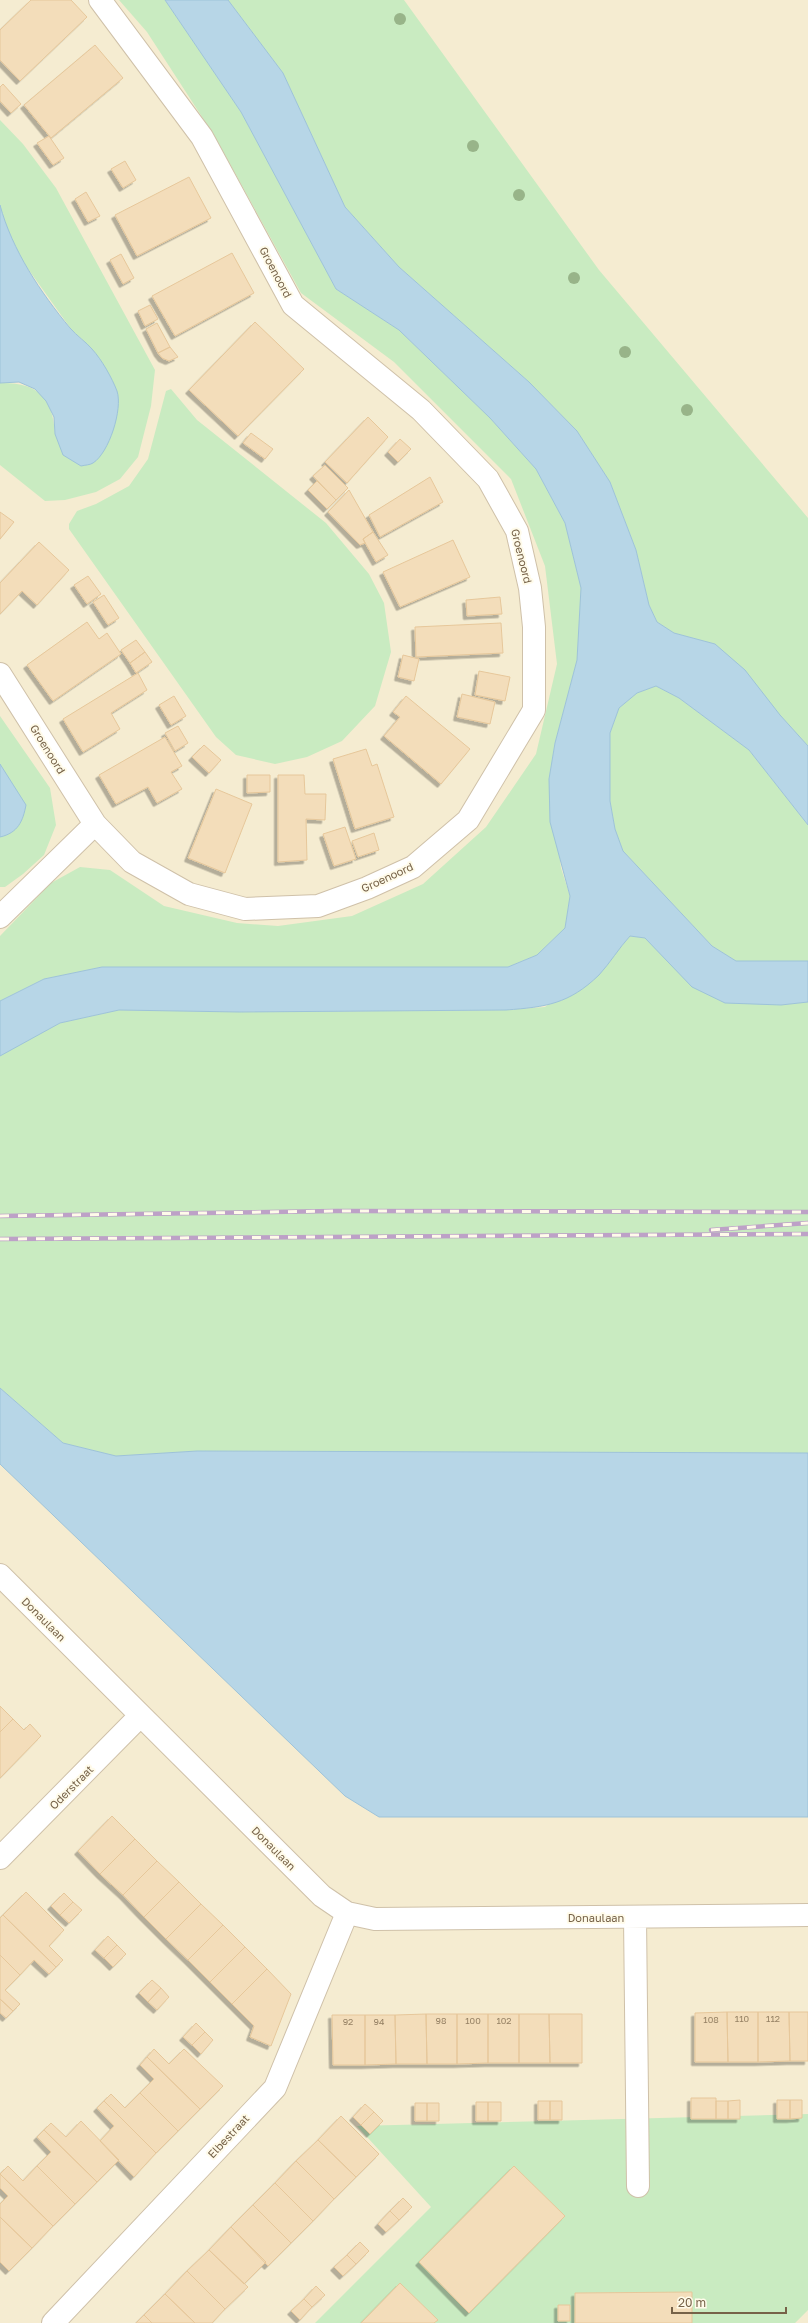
<svg xmlns="http://www.w3.org/2000/svg" width="808" height="2323" font-family="'Golos Text',sans-serif">
<style>
.residential{fill:#f5ecd1}
.green{fill:#c9ebc1}
.water{fill:#b7d6e7;stroke:#9dc3d9}
.building{fill:#f3ddba;stroke:#e6c79a;filter:url(#shadow)}
.lines{fill:none;stroke-linecap:round;stroke-linejoin:round}
.minor-casing{stroke:#cfc1a9;stroke-width:24}
.minor{stroke:#fff;stroke-width:22}
.rail-casing{stroke:#bda1c7;stroke-width:4.5}
.rail{stroke:#fffbea;stroke-width:3;stroke-dasharray:9;stroke-linecap:butt}
.tree{fill:#98b489}
.labels{text-anchor:middle;dominant-baseline:central;stroke-width:4;stroke-linejoin:round;paint-order:stroke}
.number-label{font-size:9px;fill:#958164}
.street-label{font-size:11px;fill:#766248;stroke:#fffbea}
</style>
<defs>
<filter id="shadow"><feDropShadow dx="-3.5" dy="3.5" stdDeviation="0" flood-color="#0004"/></filter>
</defs>
<rect width="100%" height="100%" fill="#fdf8e3"/>
<path class="residential" d="M0 0H808V2323H0Z"/>
<path class="green" d="M119 0H165L241 112 336 289 399 330 490 418 536 469 565 523 581 588 577 660 555 743 549 779 561 868 570 896 565 928 537 955 508 967H102L44 979 0 1001V936L51 883 80 867 110 870 164 906 237 923 278 926 352 916 423 884 486 827 536 754 557 664 545 566 511 479 394 362 301 293 215 137 147 32Z
M228 0H404L599 270 808 518V746L715 644 674 633 657 622 649 605 636 550 610 482 577 431 529 382 399 267 345 207 283 73Z
M0 120 23 144 56 188 155 370 151 406 138 457 120 479 96 492 65 500 45 501 0 465V383C37 382 53 397 55 434L93 463 99 456 117 392 93 350 71 329 21 259 4 221 0 205Z
M171 389 197 420 326 523 369 574 384 603 391 652 375 706 342 741 307 757 275 764 236 755 216 737 69 529V524L77 511 96 504 129 486 148 459 166 391Z
M656 686 679 698 749 750 808 825V961H736L712 946 623 851 615 829 610 801V733L619 708 637 693Z
M0 716 50 788 56 825 44 855 23 874 5 887H0Z
M630 936 645 938 668 959 781 1005 808 1002V1453L197 1451 116 1456 63 1443 0 1388V1056L4 1053 60 1023 119 1010 239 1012 506 1010 545 1007 617 951Z
M808 2114V2310L795 2323H315L431 2207 357 2126Z"/>
<path class="water" d="M165 0H228L283 73 345 207 399 267 529 382 577 431 610 482 636 550 649 605 657 622 674 633 715 644 745 670 780 715 808 746V825L749 750 679 698 656 686 637 693 619 708 610 733V801L615 829 623 851 712 946 736 961H808V1002L781 1005 725 1003 692 987 645 938 630 936C619 948 610 963 599 975 569 1004 546 1007 506 1010L239 1012 119 1010 60 1023 0 1056V1001L44 979 102 967H508L537 955 565 928 570 896 550 822 549 779 555 743 577 660 581 588 565 523 536 469 490 418 399 330 336 289 241 112Z
M0 205C12 250 41 293 70 328 77 336 86 342 92 349 102 360 112 378 117 391 123 409 109 453 93 463 90 465 85 465 81 466L63 455 55 434 54 417 46 401 35 389 19 382 0 383Z
M0 764 26 805C23 821 18 833 0 837Z
M0 1388 63 1443 116 1456 197 1451 808 1453V1817H379L345 1796 0 1464Z"/>
<path class="building" d="M31 0H71L87 17 20 81 0 60V30Z
M95 45 123 78 51 138 24 105Z
M3 84 21 104 11 113 0 101V87Z
M49 136 64 158 53 165 37 143Z
M125 161 136 180 123 188 111 169Z
M189 177 211 218 137 256 115 215Z
M86 192 100 216 88 222 75 199Z
M232 253 254 293 175 336 152 296Z
M121 254 134 278 123 284 110 260Z
M150 305 158 319 145 326 138 311Z
M255 322 304 369 238 436 189 390Z
M157 323 170 347 158 353 146 329Z
M170 347 178 357 169 361 162 358 158 353Z
M368 417 388 437 347 483 325 462Z
M251 433 273 449 265 459 243 443Z
M400 439 411 449 398 462 388 452Z
M325 465 348 488 336 500 313 476Z
M430 477 443 502 380 537 369 515Z
M317 481 336 500 327 509 308 490Z
M349 490 373 532 363 539 365 543 360 545 328 512Z
M0 512 14 522 0 539Z
M373 532 388 555 376 562 363 539Z
M453 540 470 577 400 607 383 572Z
M39 542 69 570 37 605 22 591 0 614V583Z
M88 576 101 594 87 604 74 585Z
M104 595 119 618 108 625 93 602Z
M500 597 502 614 467 616 466 600Z
M87 622 99 639 107 633 121 654 53 701 27 665Z
M501 623 503 653 416 657 415 627Z
M136 640 145 652 130 663 121 650Z
M145 652 152 662 136 673 130 663Z
M403 655 419 659 414 681 398 677Z
M479 671 510 677 505 701 475 695Z
M138 673 147 690 111 713 120 729 83 752 63 719Z
M462 694 495 702 490 724 457 717Z
M174 696 186 716 171 725 159 705Z
M406 696 470 749 441 784 384 736 400 717 393 712Z
M178 726 188 743 175 751 165 733Z
M165 737 182 766 171 772 182 789 157 803 148 787 116 804 99 775Z
M204 745 221 760 209 773 192 757Z
M366 749 372 766 377 764 394 817 355 829 333 759Z
M247 775H270V792L247 793Z
M278 775H304L305 794H326L325 820 306 819 307 860 278 862Z
M216 789 252 804 225 873 188 858Z
M345 827 356 859 334 866 323 834Z
M374 833 379 850 358 857 352 841Z
M0 1706 13 1719 0 1732Z
M13 1719 24 1730 30 1724 41 1736 0 1778V1732Z
M112 1816 135 1839 100 1874 78 1851Z
M135 1839 157 1861 123 1895 100 1874Z
M157 1861 179 1882 144 1917 123 1895Z
M179 1882 201 1904 166 1939 144 1917Z
M26 1892 64 1930 49 1946 63 1960 56 1967 3 1915Z
M64 1893 73 1902 60 1915 51 1906Z
M73 1902 82 1910 69 1923 60 1915Z
M201 1904 223 1925 188 1960 166 1939Z
M3 1915 56 1967 49 1974 34 1960 20 1975 0 1955V1918Z
M223 1925 245 1947 210 1982 188 1960Z
M108 1936 117 1945 104 1958 95 1950Z
M117 1945 126 1954 113 1967 104 1958Z
M245 1947 267 1969 232 2004 210 1982Z
M0 1955 20 1975 5 1990 20 2004 13 2011 0 1999Z
M267 1969 291 1994 271 2046 250 2037 254 2026 232 2004Z
M152 1980 161 1988 148 2002 139 1993Z
M161 1988 169 1997 157 2010 148 2002Z
M0 1999 13 2011 6 2018 0 2013Z
M727 2012 728 2062H695V2013Z
M727 2012H758V2062H728Z
M758 2012H789L790 2061 758 2062Z
M789 2012H808V2061H790Z
M426 2014H457V2064H427Z
M426 2014 427 2064H396L395 2015Z
M457 2014H488V2063L457 2064Z
M488 2014H519V2063H488Z
M519 2014H549L550 2063H519Z
M549 2014H582V2063H550Z
M332 2015H365V2065H333Z
M365 2015H395L396 2064 365 2065Z
M196 2023 205 2032 192 2045 183 2037Z
M205 2032 213 2040 201 2054 192 2045Z
M154 2049 169 2064 184 2049 223 2086 200 2109 147 2057Z
M147 2057 200 2109 178 2131 140 2093 154 2079 140 2065Z
M140 2093 178 2131 156 2153 104 2101 111 2094 125 2108Z
M691 2098H716V2119H691Z
M740 2100V2119H728V2101Z
M777 2100H790V2119H777Z
M790 2100H802V2118L790 2119Z
M104 2101 156 2153 134 2177 100 2141 114 2126 97 2108Z
M538 2101H550V2120H538Z
M550 2101H562V2120H550Z
M716 2101H728V2119H716Z
M476 2102H488V2121H476Z
M488 2102H501V2121H488Z
M415 2103H427V2121H415Z
M427 2103H439V2121H427Z
M365 2104 374 2112 361 2125 353 2117Z
M374 2112 383 2121 370 2134 361 2125Z
M341 2116 379 2154 356 2177 318 2140Z
M81 2121 119 2160 97 2182 44 2130 51 2123 66 2137Z
M44 2130 97 2182 75 2204 37 2166 51 2152 37 2137Z
M318 2140 356 2177 334 2199 296 2161Z
M296 2161 334 2199 313 2221 275 2183Z
M8 2166 23 2181 37 2166 75 2204 53 2226 0 2174Z
M514 2166 565 2216 469 2313 419 2262Z
M0 2174 53 2226 32 2248 0 2217V2204L8 2196 0 2188Z
M275 2183 313 2221 291 2243 253 2205Z
M403 2198 412 2207 399 2220 390 2211Z
M253 2205 291 2243 268 2266 231 2227Z
M390 2211 399 2220 386 2232 378 2224Z
M0 2217 32 2248 9 2271 0 2262Z
M231 2227 266 2262 244 2284 209 2250Z
M360 2242 369 2251 356 2264 347 2255Z
M209 2250 248 2287 225 2309 187 2271Z
M347 2255 356 2264 343 2276 334 2267Z
M187 2271 225 2309 212 2323H195L165 2294Z
M400 2283 438 2320 434 2323H361Z
M316 2286 325 2295 312 2307 304 2299Z
M692 2292V2323H575V2293Z
M165 2294 195 2323H152L144 2315Z
M304 2299 312 2307 300 2320 291 2311Z
M558 2305H570V2321H558Z
M144 2315 152 2323H136Z"/>
<g class="lines">
<defs>
<path id="minor" d="M0 674 95 824
M0 917 95 824 132 862 189 894 245 909 318 906 367 888 413 867 468 820 534 710V627L530 588 517 531 488 479 421 410 293 305 202 137 100 0
M0 1575 322 1896 347 1913 375 1919 808 1915
M0 1858 140 1716
M635 1917 638 2186
M53 2323 275 2088 347 1913"/>
</defs>
<use href="#minor" class="minor-casing"/>
<use href="#minor" class="minor"/>
<defs>
<path id="rail" d="M0 1216 336 1211 808 1212
M711 1230 808 1223
M0 1239 808 1234"/>
</defs>
<use href="#rail" class="rail-casing"/>
<use href="#rail" class="rail"/>
</g>
<g class="tree">
<circle cx="400" cy="19" r="6"/>
<circle cx="473" cy="146" r="6"/>
<circle cx="519" cy="195" r="6"/>
<circle cx="574" cy="278" r="6"/>
<circle cx="625" cy="352" r="6"/>
<circle cx="687" cy="410" r="6"/>
</g>
<g class="labels">
<g class="number-label">
<text x="742" y="2018">110</text>
<text x="773" y="2018">112</text>
<text x="711" y="2019">108</text>
<text x="441" y="2020">98</text>
<text x="473" y="2020">100</text>
<text x="504" y="2020">102</text>
<text x="348" y="2021">92</text>
<text x="379" y="2021">94</text>
</g>
<g class="street-label">
<text transform="translate(276 272) rotate(62)">Groenoord</text>
<text transform="translate(522 556) rotate(76)">Groenoord</text>
<text transform="translate(48 749) rotate(58)">Groenoord</text>
<text transform="translate(387 877) rotate(-25)">Groenoord</text>
<text transform="translate(44 1619) rotate(45)">Donaulaan</text>
<text transform="translate(71 1787) rotate(-45)">Oderstraat</text>
<text transform="translate(274 1848) rotate(45)">Donaulaan</text>
<text x="596" y="1917">Donaulaan</text>
<text transform="translate(228 2136) rotate(-47)">Elbestraat</text>
</g>
</g>
<path d="M672 2307v6h114v-6" fill="none" stroke="#766248" stroke-width="2"/>
<text x="678" y="2307" font-size="12" fill="#766248" stroke="#fffbea" stroke-width="3" paint-order="stroke">20 m</text>
</svg>
